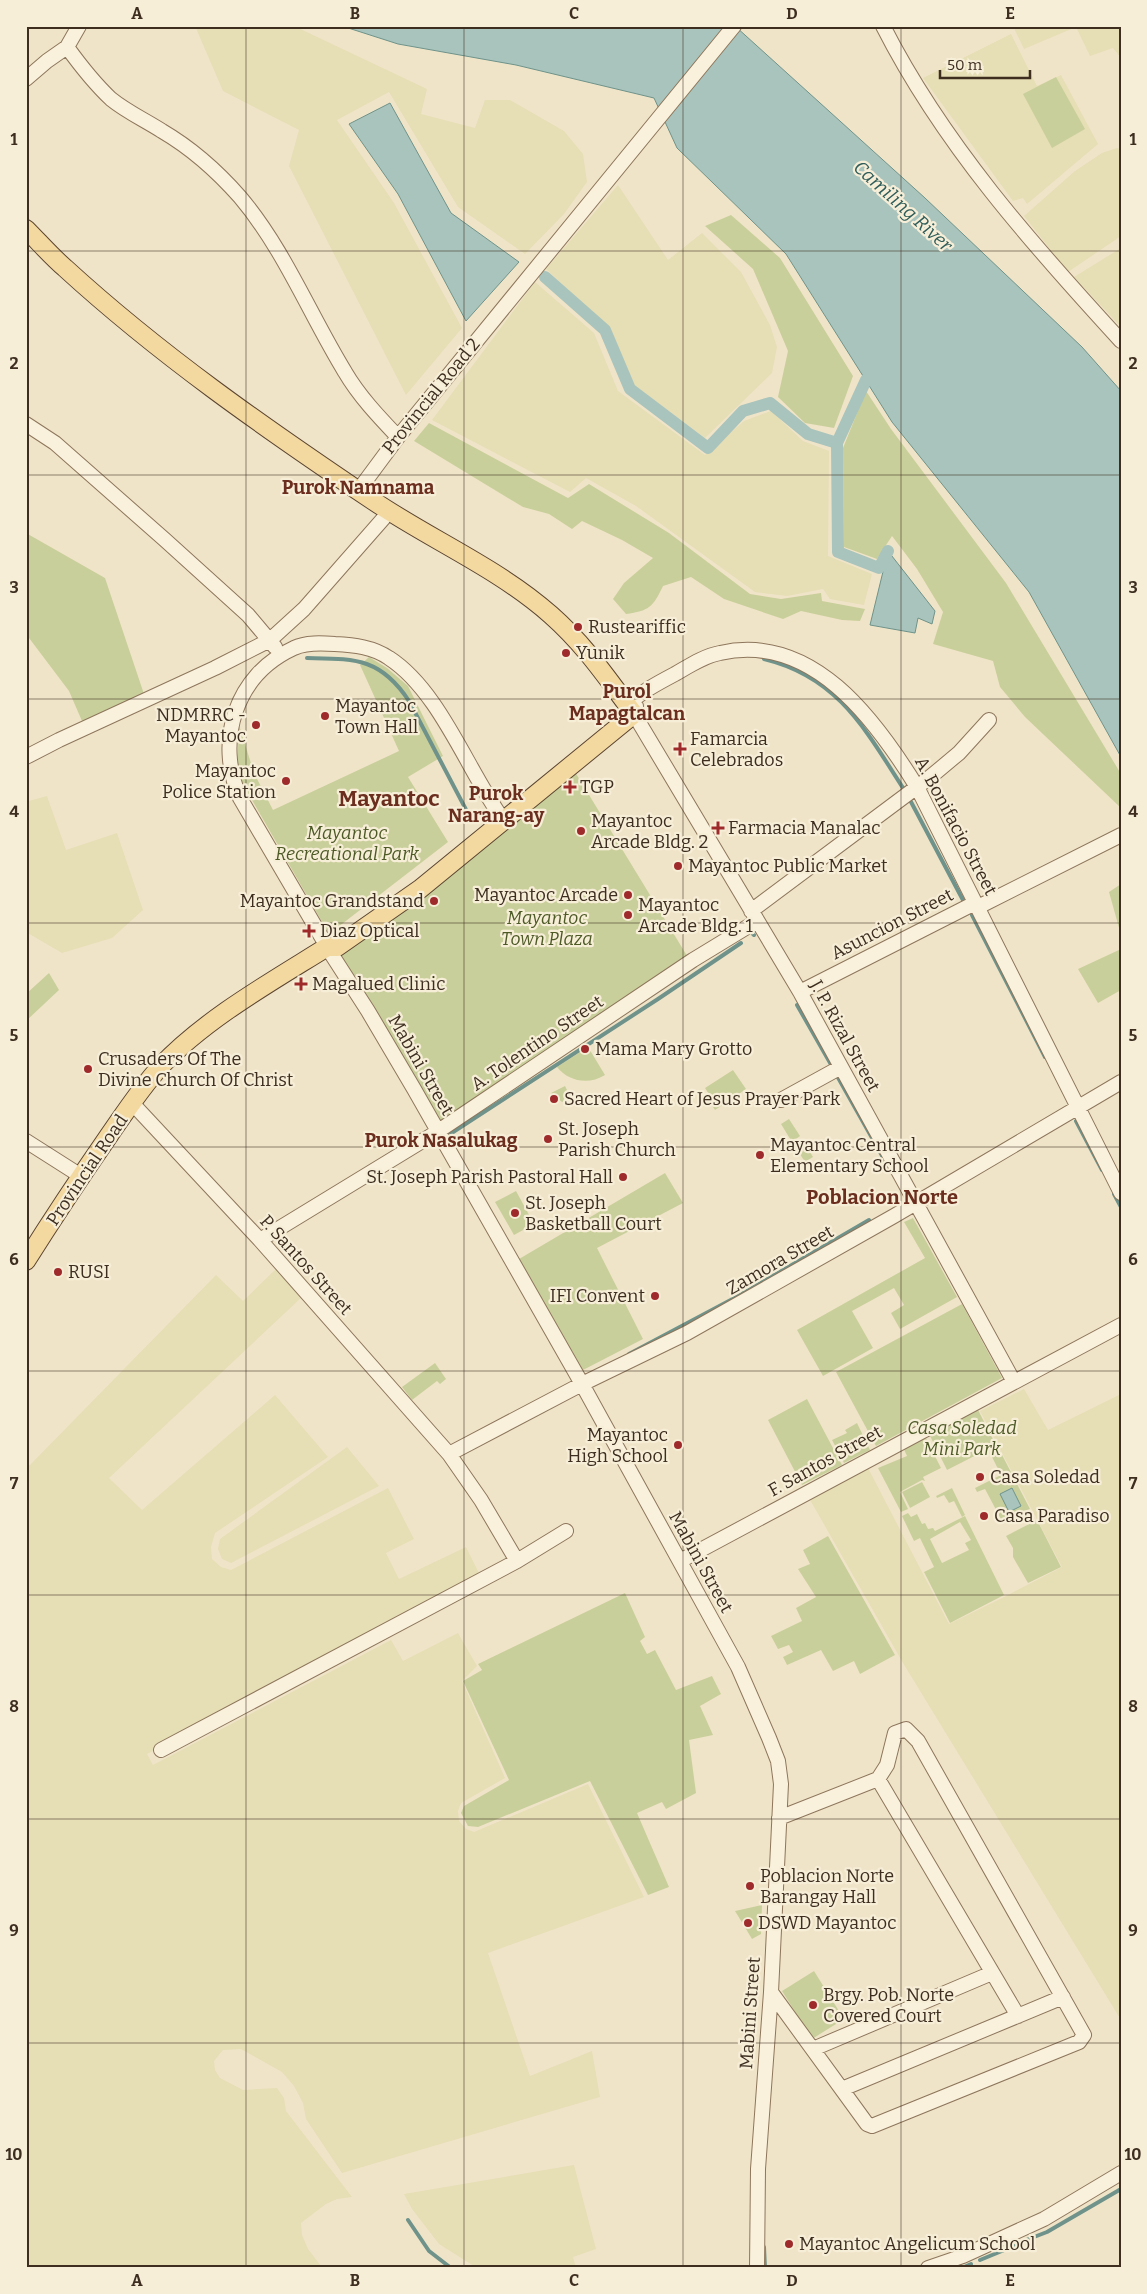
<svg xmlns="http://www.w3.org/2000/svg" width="1147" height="2294" font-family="Bitter,serif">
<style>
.farmland{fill:#e6deb5}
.green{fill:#c9cf9b;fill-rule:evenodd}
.water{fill:#a9c4bc;stroke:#6f938a}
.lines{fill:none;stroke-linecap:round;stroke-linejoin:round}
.stream{stroke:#6f938a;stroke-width:4}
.canal{stroke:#a9c4bc;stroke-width:12}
.minor-casing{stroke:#8d765c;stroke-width:16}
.major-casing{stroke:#5b4430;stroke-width:20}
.minor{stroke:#faf1dc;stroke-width:14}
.major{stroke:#f3d9a0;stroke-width:18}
.grid{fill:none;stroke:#3d2e20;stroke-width:1;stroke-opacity:0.55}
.poi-dot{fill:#9e2a2b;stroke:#f7eed8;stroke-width:2}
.labels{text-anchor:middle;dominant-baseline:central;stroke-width:4.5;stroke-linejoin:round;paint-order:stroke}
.street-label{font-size:18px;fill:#3d2e20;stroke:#f7eed8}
.poi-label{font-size:18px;fill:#3d2e20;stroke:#f7eed8;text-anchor:start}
.park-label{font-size:18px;font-style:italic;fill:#4d5a26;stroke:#f7eed8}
.water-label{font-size:19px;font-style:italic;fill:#2f5d5a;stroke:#f7eed8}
.neighbourhood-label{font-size:19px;font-weight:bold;fill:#6b2e1e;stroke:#f7eed8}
.quarter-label{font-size:20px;font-weight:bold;fill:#6b2e1e;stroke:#f7eed8}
.district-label{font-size:22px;font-weight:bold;fill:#6b2e1e;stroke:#f7eed8}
.neatline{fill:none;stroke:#3d2e20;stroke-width:2}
.grid-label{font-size:16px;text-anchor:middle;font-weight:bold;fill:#3d2e20}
</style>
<rect width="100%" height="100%" fill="#f0e4c8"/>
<path class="farmland" d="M195 26H294L427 89 421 114 475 128 485 100H510L564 131 583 154 587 182 564 214 525 254 458 207 389 92 337 120 394 203 462 328 406 395 289 166 299 130 223 91Z
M1013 26H1121V58L1113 48 1090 56 1076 27 1024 49Z
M1011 34 1037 86 1061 75 1098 144 1027 204 1023 198 1013 201 923 78Z
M1117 148 1121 149V236L1068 272 1024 216 1075 171 1102 153Z
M618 185 668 260 702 233 741 272 770 325 777 347 772 373 705 438 634 385 611 330 546 269Z
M1121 248V327L1074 277Z
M535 282 594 333 618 391 705 455 744 421 771 411 803 441 829 451 828 556 872 574 864 605 830 599 823 589 787 596 755 592 636 506 586 478 570 492 432 420Z
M47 796 66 850 117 833 143 910 112 938 62 953 26 932V805L29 801Z
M276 1269 302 1297 109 1478 142 1510 275 1395 328 1457 215 1533 211 1547 212 1559 221 1567 231 1570 388 1488 414 1539 386 1553 399 1579 466 1547 481 1577 147 1754 153 1765 391 1640 403 1661 458 1633 477 1666 462 1681 505 1778 461 1803 458 1811 459 1821 466 1829 474 1832 588 1784 644 1897 488 1953 530 2076 592 2051 600 2097 342 2173 306 2119 303 2103 294 2086 282 2072 241 2049 223 2050 214 2061 215 2070 220 2078 243 2090 277 2088 284 2098 286 2111 352 2197 337 2199 326 2204 301 2223 302 2235 308 2249 321 2266 327 2268H26V1463L30 1465 216 1275 243 1301Z
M1024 1389 1048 1430 1121 1394V2020L903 1663 809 1498 867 1466 949 1624 1006 1596 1062 1567 980 1411Z
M347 1447 379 1486 231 1563 222 1559 218 1549 220 1539Z
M574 2165 596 2249 573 2257 576 2268H477L439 2244 412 2209 404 2194Z"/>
<path class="green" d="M1056 77 1085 129 1052 148 1023 94Z
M731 215 780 258 853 376 834 428 805 423 778 397 788 351 753 269 705 226Z
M866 391 891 429 1006 583 1121 774V808L1025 717 1000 687 993 661 933 644 943 612 917 569 892 536 877 559 844 547 843 448Z
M429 423 568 498 589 484 669 533 750 594 781 599 821 593 822 601 865 609 860 621 842 620 801 611 783 619 724 599 691 577 663 586C653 607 649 611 626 614L613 599 624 583 653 558 622 540 582 521 572 529 549 514 523 507 414 441Z
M26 533 105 578 146 700 85 728 69 691 26 634Z
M369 657 387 668 408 686 443 756 408 777 448 842 329 934 237 774 239 725 254 773 273 810 399 751 360 665Z
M572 767 689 959 442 1123 339 952Z
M1121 884V935L1109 892Z
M1121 949V990L1098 1003 1078 969Z
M49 973 59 990 26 1021V994Z
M588 1047 605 1075C589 1085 569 1082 557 1067Z
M733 1070 746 1089 715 1110 707 1098 710 1096 705 1088Z
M565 1086 571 1098 562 1102 551 1093Z
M789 1119 800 1136 792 1142 781 1124Z
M803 1140 813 1157 805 1162 794 1145Z
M665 1173 683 1203 597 1248 643 1339 583 1370 519 1259Z
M516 1191 534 1224 514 1235 495 1202Z
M913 1218 957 1297 900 1329 891 1313 904 1305 894 1288 852 1311 873 1348 823 1376 797 1330 925 1258 904 1222Z
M962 1304 1002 1378 876 1446 836 1372Z
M435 1363 446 1379 440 1384 437 1381 412 1400 402 1387Z
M807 1399 842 1465 802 1485 768 1420Z
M977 1408 996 1445 947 1470 928 1432Z
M857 1423 870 1450 844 1463 832 1440 847 1433 845 1430Z
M924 1434 941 1468 923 1477 925 1481 922 1480 900 1492 908 1509 901 1512 878 1468 907 1456 902 1445Z
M1000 1451 1030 1509 1003 1523 985 1489 977 1492 975 1488 1001 1475 991 1455Z
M922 1482 930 1497 910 1508 902 1492Z
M952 1488 965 1515 962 1517 954 1501 949 1503 944 1495 937 1498 936 1496Z
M908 1513 911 1517 917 1514 922 1524 925 1523 928 1529 933 1528 935 1531 965 1516 1004 1595 950 1623 924 1572 934 1567 920 1538 914 1541 902 1516ZM960 1522 971 1540 965 1543 969 1550 942 1563 930 1539Z
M1037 1520 1061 1567 1028 1583 1013 1557V1548L1006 1536Z
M828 1536 895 1655 860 1674 854 1661 833 1671 821 1650 787 1665 783 1657 793 1652 789 1645 778 1649 771 1636 802 1621 796 1608 816 1597 798 1569 810 1564 803 1550Z
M625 1593 645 1637 640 1641 647 1654 655 1650 676 1690 712 1676 721 1694 700 1706 713 1735 689 1740 696 1793 666 1809 662 1802 637 1813 669 1887 648 1895 590 1781 478 1827 468 1826 461 1813 464 1806 509 1780 463 1681 482 1670 478 1664Z
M762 1905 761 1934 752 1939 735 1911Z
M814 1971 844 2019 812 2039 782 1991Z"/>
<path class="water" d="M342 26H735L925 198 1082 347 1121 391V757L1029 592 892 422 786 254 677 148 654 98 516 65 398 44Z
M390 103 451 213 519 262 466 321 398 194 349 124Z
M888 551 935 611 932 624 918 618 915 633 870 625Z
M1012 1488 1021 1506 1009 1512 1000 1494Z"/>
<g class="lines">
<path class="stream" d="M307 658C354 659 380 657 409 701L472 821
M764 659C839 677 866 731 905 791
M910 800 964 902
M972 915 1045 1057
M753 934 754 935
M797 1005 833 1068
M836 1074 889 1168
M1076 1121 1102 1170
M448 1139 447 1136 658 999 741 943
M1114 1194 1121 1207
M629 1354 742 1294 869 1220
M408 2220 429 2251 451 2268
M1021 2242 1047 2232 1121 2189
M764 2247 765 2268
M980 2260 1014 2246
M962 2268 971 2264"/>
<path class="canal" d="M545 277 605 330 630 389 708 448 743 411 770 403 808 434 837 443 866 380
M837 443 838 552 879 568 888 551"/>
<defs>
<path id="minor" d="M883 26C943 144 1032 244 1121 341
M67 47C80 65 94 83 111 99 127 112 145 120 162 131 191 148 218 172 240 197 284 249 310 315 345 372 359 396 379 417 398 437
M26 79 47 61 67 47 79 26
M26 424 55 443 164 539 248 615 275 647
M358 491 398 437 734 26
M627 705C641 692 658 683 675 674 689 666 704 656 720 653 812 632 875 719 917 787L1121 1193
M636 706 634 714 800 992 1014 1382
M26 757 59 740 215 668 270 640 304 609 390 511
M504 821C468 772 440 691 389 658 373 647 354 645 335 644 322 643 306 642 294 648 235 675 215 741 240 798L332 955 368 1011 414 1089 582 1384 738 1667 769 1738 778 1761 781 1784 771 1992 758 2169 757 2268
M978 907 1121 835
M751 911 929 778 959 753 989 720
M800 992 975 903
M781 1100 841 1067
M132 1103 260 1240 449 1454 481 1500 517 1561
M26 1141 81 1176
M260 1240 437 1132 693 960 757 921
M449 1454 582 1384 687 1333 894 1216 1121 1082
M680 1561 1121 1325
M161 1750 517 1561 566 1531
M878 1779 1018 2016
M771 1992 867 2124 872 2126 1079 2042 1084 2035 918 1741 906 1729 895 1733 887 1765 878 1779 779 1818
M813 2049 992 1973
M842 2089 1063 1997
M928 2268 963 2256 1044 2219 1121 2173"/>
<path id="major" d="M26 229C39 242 51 256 65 268 160 355 265 428 372 500 431 540 498 568 551 615 585 645 607 678 634 714L420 889 337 947H327C271 982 205 1019 160 1067 141 1088 126 1111 110 1134 81 1176 53 1218 26 1261"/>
</defs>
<use href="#minor" class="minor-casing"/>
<use href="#major" class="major-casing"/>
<use href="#minor" class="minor"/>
<use href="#major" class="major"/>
</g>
<path class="grid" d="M246 26V2268M464 26V2268M683 26V2268M901 26V2268M26 251H1121M26 475H1121M26 699H1121M26 923H1121M26 1147H1121M26 1371H1121M26 1595H1121M26 1819H1121M26 2043H1121"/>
<g class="poi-dot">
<circle cx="578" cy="627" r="5"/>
<circle cx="566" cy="653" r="5"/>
<circle cx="325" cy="716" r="5"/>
<circle cx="256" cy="725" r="5"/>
<path d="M677.5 741.5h5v5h5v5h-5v5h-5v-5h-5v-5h5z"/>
<circle cx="286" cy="781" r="5"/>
<path d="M567.5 779.5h5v5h5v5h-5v5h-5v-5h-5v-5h5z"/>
<path d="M715.5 820.5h5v5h5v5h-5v5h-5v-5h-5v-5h5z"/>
<circle cx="581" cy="831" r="5"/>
<circle cx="678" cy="866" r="5"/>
<circle cx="628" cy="895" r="5"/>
<circle cx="434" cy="901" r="5"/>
<circle cx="628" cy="915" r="5"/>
<path d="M306.5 923.5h5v5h5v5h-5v5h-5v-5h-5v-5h5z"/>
<path d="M298.5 976.5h5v5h5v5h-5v5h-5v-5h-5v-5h5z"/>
<circle cx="585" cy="1049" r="5"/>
<circle cx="88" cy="1069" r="5"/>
<circle cx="554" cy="1099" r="5"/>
<circle cx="548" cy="1139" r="5"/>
<circle cx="760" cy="1155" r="5"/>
<circle cx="623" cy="1177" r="5"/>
<circle cx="515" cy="1213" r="5"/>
<circle cx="58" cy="1272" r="5"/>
<circle cx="655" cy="1296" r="5"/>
<circle cx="678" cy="1445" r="5"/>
<circle cx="980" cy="1477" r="5"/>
<circle cx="984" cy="1516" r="5"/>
<circle cx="750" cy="1886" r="5"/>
<circle cx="748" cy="1923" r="5"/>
<circle cx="813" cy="2005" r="5"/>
<circle cx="789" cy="2244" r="5"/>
</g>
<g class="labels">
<g class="street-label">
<text transform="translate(431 396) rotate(-51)">Provincial Road 2</text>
<text transform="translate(956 826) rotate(62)">A. Bonifacio Street</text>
<text transform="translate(892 924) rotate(-27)">Asuncion Street</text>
<text transform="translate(845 1036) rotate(61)">J. P. Rizal Street</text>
<text transform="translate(537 1043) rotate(-34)">A. Tolentino Street</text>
<text transform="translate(421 1065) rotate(60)">Mabini Street</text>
<text transform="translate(87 1170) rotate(-56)">Provincial Road</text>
<text transform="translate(780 1260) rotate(-30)">Zamora Street</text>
<text transform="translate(306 1265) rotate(48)">P. Santos Street</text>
<text transform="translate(825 1461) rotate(-29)">F. Santos Street</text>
<text transform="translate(701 1562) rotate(61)">Mabini Street</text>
<text transform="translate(750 2013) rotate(-86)">Mabini Street</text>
</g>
<g class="poi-label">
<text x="588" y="627">Rusteariffic</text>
<text x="576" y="653">Yunik</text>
<text x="335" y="706">Mayantoc<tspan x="335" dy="21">Town Hall</tspan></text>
<text x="246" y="715" text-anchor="end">NDMRRC -<tspan x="246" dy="21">Mayantoc</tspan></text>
<text x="690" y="739">Famarcia<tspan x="690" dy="21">Celebrados</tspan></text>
<text x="276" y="771" text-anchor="end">Mayantoc<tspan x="276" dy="21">Police Station</tspan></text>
<text x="580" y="787">TGP</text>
<text x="591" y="821">Mayantoc<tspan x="591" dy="21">Arcade Bldg. 2</tspan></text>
<text x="728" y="828">Farmacia Manalac</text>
<text x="688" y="866">Mayantoc Public Market</text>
<text x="618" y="895" text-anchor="end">Mayantoc Arcade</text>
<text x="424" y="901" text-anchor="end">Mayantoc Grandstand</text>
<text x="638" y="905">Mayantoc<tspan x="638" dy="21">Arcade Bldg. 1</tspan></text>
<text x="320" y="931">Diaz Optical</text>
<text x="312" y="984">Magalued Clinic</text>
<text x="595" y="1049">Mama Mary Grotto</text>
<text x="98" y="1059">Crusaders Of The<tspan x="98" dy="21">Divine Church Of Christ</tspan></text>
<text x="564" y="1099">Sacred Heart of Jesus Prayer Park</text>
<text x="558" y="1129">St. Joseph<tspan x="558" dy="21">Parish Church</tspan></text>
<text x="770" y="1145">Mayantoc Central<tspan x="770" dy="21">Elementary School</tspan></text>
<text x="613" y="1177" text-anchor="end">St. Joseph Parish Pastoral Hall</text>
<text x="525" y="1203">St. Joseph<tspan x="525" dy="21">Basketball Court</tspan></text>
<text x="68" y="1272">RUSI</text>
<text x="645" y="1296" text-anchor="end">IFI Convent</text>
<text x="668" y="1435" text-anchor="end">Mayantoc<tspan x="668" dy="21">High School</tspan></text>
<text x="990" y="1477">Casa Soledad</text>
<text x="994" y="1516">Casa Paradiso</text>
<text x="760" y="1876">Poblacion Norte<tspan x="760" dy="21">Barangay Hall</tspan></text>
<text x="758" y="1923">DSWD Mayantoc</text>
<text x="823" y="1995">Brgy. Pob. Norte<tspan x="823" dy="21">Covered Court</tspan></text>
<text x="799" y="2244">Mayantoc Angelicum School</text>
</g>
<g class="park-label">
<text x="347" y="833">Mayantoc<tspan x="347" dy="21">Recreational Park</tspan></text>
<text x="547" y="918">Mayantoc<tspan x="547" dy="21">Town Plaza</tspan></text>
<text x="962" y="1428">Casa Soledad<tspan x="962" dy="21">Mini Park</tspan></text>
</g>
<g class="water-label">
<text transform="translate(903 206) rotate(42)">Camiling River</text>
</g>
<g class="neighbourhood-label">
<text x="358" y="487">Purok Namnama</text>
<text x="627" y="691">Purol<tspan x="627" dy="22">Mapagtalcan</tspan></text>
<text x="496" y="793">Purok<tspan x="496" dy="22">Narang-ay</tspan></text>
<text x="441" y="1140">Purok Nasalukag</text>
</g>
<g class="quarter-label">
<text x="882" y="1197">Poblacion Norte</text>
</g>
<g class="district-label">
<text x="389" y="798">Mayantoc</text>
</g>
</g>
<rect width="1147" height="2294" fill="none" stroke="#f7eed8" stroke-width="55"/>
<path d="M940 70v8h90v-8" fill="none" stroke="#3d2e20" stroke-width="2.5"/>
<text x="947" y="70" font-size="15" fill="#3d2e20" stroke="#f7eed8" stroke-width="4" paint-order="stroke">50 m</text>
<rect x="28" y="28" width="1092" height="2238" class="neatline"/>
<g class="grid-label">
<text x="137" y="19">A</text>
<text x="355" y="19">B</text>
<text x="574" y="19">C</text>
<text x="792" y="19">D</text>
<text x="1010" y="19">E</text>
<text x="14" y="145">1</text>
<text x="1133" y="145">1</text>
<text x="14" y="369">2</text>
<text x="1133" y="369">2</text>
<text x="14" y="593">3</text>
<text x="1133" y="593">3</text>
<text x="14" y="817">4</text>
<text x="1133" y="817">4</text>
<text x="14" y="1041">5</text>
<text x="1133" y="1041">5</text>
<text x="14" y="1265">6</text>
<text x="1133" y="1265">6</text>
<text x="14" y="1489">7</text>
<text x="1133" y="1489">7</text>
<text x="14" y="1712">8</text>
<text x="1133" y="1712">8</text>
<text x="14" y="1936">9</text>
<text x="1133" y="1936">9</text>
<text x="14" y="2160">10</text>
<text x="1133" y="2160">10</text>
<text x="137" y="2286">A</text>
<text x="355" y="2286">B</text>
<text x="574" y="2286">C</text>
<text x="792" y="2286">D</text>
<text x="1010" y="2286">E</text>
</g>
</svg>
